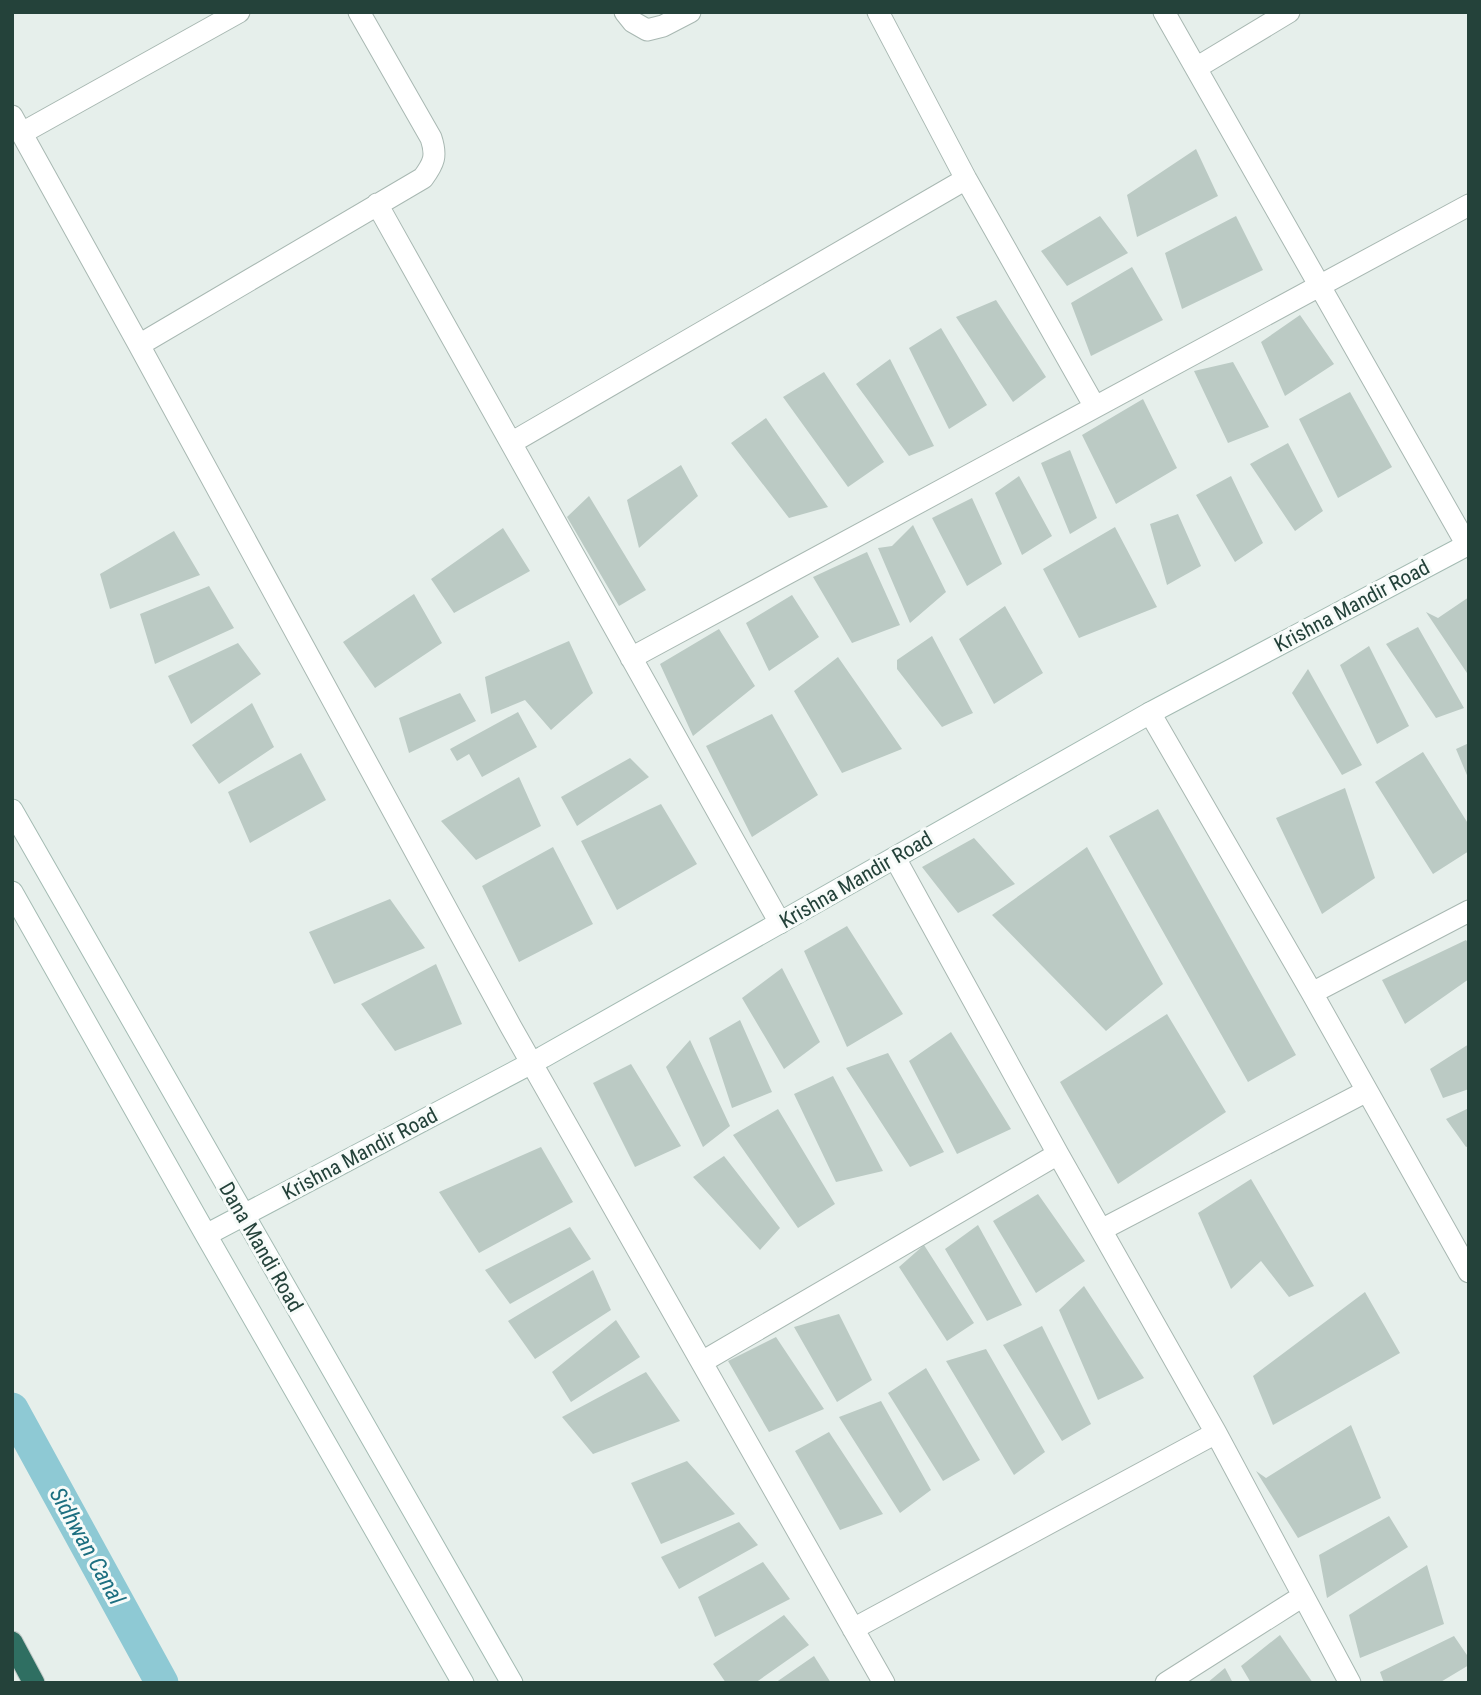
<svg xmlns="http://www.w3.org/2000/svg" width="1481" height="1695" font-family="'Roboto Condensed',sans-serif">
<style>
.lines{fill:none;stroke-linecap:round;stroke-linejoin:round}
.canal{stroke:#8ec9d4;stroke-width:33}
.building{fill:#bbcac4}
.street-casing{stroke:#a8b8b2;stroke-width:23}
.secondary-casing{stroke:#a4bbb3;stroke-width:23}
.highway-casing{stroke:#c2cac8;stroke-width:23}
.street{stroke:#fff;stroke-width:21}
.secondary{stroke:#fff;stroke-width:21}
.highway{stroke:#2f6f62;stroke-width:21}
.labels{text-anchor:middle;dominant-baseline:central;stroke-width:6;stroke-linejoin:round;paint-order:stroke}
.street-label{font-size:21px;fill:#24423a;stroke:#f7fbf9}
.water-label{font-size:23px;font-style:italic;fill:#1c6f80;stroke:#f7fbf9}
</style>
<rect width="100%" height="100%" fill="#e6efeb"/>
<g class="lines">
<path class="canal" d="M12 1409 162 1683"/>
</g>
<path class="building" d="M1196 149 1218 196 1137 237 1127 195Z
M1100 216 1128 253 1067 286 1041 251Z
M1236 216 1263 270 1182 309 1165 253Z
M1132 267 1163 320 1091 356 1071 303Z
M996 300 1046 377 1013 402 956 317Z
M1300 315 1334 364 1285 396 1261 342Z
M941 328 987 405 949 429 909 348Z
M890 359 934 446 909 456 856 384Z
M1233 362 1269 427 1228 443 1194 371Z
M824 372 884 462 848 487 783 397Z
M1350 392 1392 467 1338 498 1299 419Z
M1143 399 1177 468 1116 504 1082 435Z
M766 418 828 507 789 518 731 443Z
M1288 443 1323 511 1295 531 1250 464Z
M1070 450 1097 518 1070 534 1041 463Z
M681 465 698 496 639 548 627 500Z
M1019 476 1052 536 1022 555 995 493Z
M1231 476 1263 543 1235 562 1196 495Z
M589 496 646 590 619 606 567 517Z
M972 498 1002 564 967 586 932 518Z
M1178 514 1201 566 1167 585 1150 524Z
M913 525 946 592 910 623 878 548 892 546Z
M1115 527 1157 607 1079 638 1043 569Z
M503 528 530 571 454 613 431 579Z
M174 531 200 575 110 609 100 574Z
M867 552 900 625 852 643 813 577Z
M209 586 234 628 155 664 140 614Z
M414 594 442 643 375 688 343 642Z
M792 595 819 637 769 671 746 623Z
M1469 597V676L1426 612 1438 618Z
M1005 606 1043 673 994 704 959 639Z
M1418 627 1464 708 1436 718 1386 644Z
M719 629 755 686 693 736 660 664Z
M932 636 973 713 942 727 897 669V660Z
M569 641 593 693 551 730 525 700 491 714 485 677Z
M238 643 261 674 191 724 168 676Z
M1369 646 1409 726 1377 744 1340 665Z
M838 657 902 749 842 773 794 691Z
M1308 669 1362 765 1342 775 1292 693Z
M460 693 476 721 409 753 399 718Z
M252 703 274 747 219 784 192 745Z
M518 712 537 747 482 777 469 754 457 761 450 749Z
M772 714 818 795 752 837 706 746Z
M1469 743V780L1456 749Z
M1423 752 1469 825V851L1433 874 1375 782Z
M301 753 326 800 250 843 228 792Z
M630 758 649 777 577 826 561 797Z
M519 777 541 826 476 860 441 821Z
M1345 788 1375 878 1322 914 1276 818Z
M661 804 697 864 617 910 581 841Z
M1158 809 1296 1055 1248 1082 1109 836Z
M974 838 1015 884 958 913 922 867Z
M553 847 593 924 519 962 482 886Z
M1087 847 1163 984 1106 1031 992 915Z
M390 899 425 948 334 984 309 932Z
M847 926 903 1014 847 1047 804 951Z
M1466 940 1469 944V979L1405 1024 1382 980Z
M436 964 462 1024 395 1051 361 1004Z
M782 968 820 1042 784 1069 742 998Z
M1167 1014 1226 1112 1118 1184 1060 1082Z
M740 1020 772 1092 732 1108 709 1038Z
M951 1032 1011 1129 957 1154 909 1061Z
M690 1040 730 1126 703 1147 666 1067Z
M1469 1044V1089L1443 1098 1430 1069Z
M888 1053 944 1152 910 1167 846 1068Z
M631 1064 681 1146 635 1167 593 1083Z
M833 1076 883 1171 836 1182 794 1094Z
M1469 1108V1146L1466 1147 1446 1119Z
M778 1109 835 1204 798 1228 733 1135Z
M541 1147 573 1202 479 1253 439 1192Z
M724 1156 780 1228 760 1250 693 1177Z
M1251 1179 1314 1286 1289 1297 1261 1261 1231 1289 1198 1213Z
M1038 1194 1085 1261 1036 1293 993 1221Z
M978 1225 1022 1305 987 1321 945 1249Z
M570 1227 591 1259 510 1304 485 1270Z
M924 1245 974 1323 947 1341 899 1267Z
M593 1270 611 1310 535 1359 508 1321Z
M1084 1286 1144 1378 1098 1400 1059 1310Z
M1365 1292 1400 1353 1273 1425 1253 1376Z
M839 1314 872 1380 837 1402 794 1327Z
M616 1320 640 1357 571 1402 552 1372Z
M1042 1326 1091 1424 1062 1441 1003 1345Z
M776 1337 824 1409 769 1432 728 1361Z
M986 1349 1045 1452 1014 1475 946 1361Z
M926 1368 980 1460 943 1481 888 1393Z
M646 1372 680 1421 593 1454 562 1417Z
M881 1401 931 1490 900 1513 839 1417Z
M1351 1425 1381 1498 1298 1538 1256 1471 1266 1478Z
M829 1432 883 1514 840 1530 795 1451Z
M687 1461 735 1514 661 1544 631 1483Z
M1389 1516 1408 1547 1327 1598 1319 1555Z
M739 1522 758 1545 679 1589 661 1557Z
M763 1562 790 1599 715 1637 698 1597Z
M1427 1565 1444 1624 1360 1658 1349 1615Z
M784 1615 809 1645 755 1683H726L713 1664Z
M1280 1635 1313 1683H1251L1241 1666Z
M1454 1636 1469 1658V1665L1439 1683H1384L1380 1672Z
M814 1656 831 1683H775Z
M1225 1668 1233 1683H1207Z"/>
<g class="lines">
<defs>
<path id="street" d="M625 12 633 22 647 30 663 26 690 12
M878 12 966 179 1095 407
M1164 12 1467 545
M1196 68 1289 12
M12 116 139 345 511 1027 884 1683
M22 133 239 12
M377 204 780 923
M139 345 423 178C434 163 437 156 431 138L359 12
M511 443 966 179
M631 658 1469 205
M1150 713 1312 993 1469 1272
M895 858 1058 1154 1216 1433 1350 1683
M1312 993 1469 911
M1101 1230 1367 1091
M702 1362 1058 1154
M853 1629 1216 1433
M1166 1683 1303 1596"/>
<path id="secondary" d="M12 810 512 1683
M12 892 206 1235 463 1683
M206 1235 543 1057 1150 713 1469 544"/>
<path id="highway" d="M12 1642 34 1683"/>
</defs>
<use href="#street" class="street-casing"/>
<use href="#secondary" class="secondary-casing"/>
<use href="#highway" class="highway-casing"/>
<use href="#street" class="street"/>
<use href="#secondary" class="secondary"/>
<use href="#highway" class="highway"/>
</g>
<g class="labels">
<g class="street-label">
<text transform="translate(1352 606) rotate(-28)">Krishna Mandir Road</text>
<text transform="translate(856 880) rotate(-30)">Krishna Mandir Road</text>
<text transform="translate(360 1154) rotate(-28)">Krishna Mandir Road</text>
<text transform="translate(261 1247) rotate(60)">Dana Mandi Road</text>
</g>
<g class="water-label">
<text transform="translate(87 1546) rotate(61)">Sidhwan Canal</text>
</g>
</g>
<rect width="1481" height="1695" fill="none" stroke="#24423a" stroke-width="28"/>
</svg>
